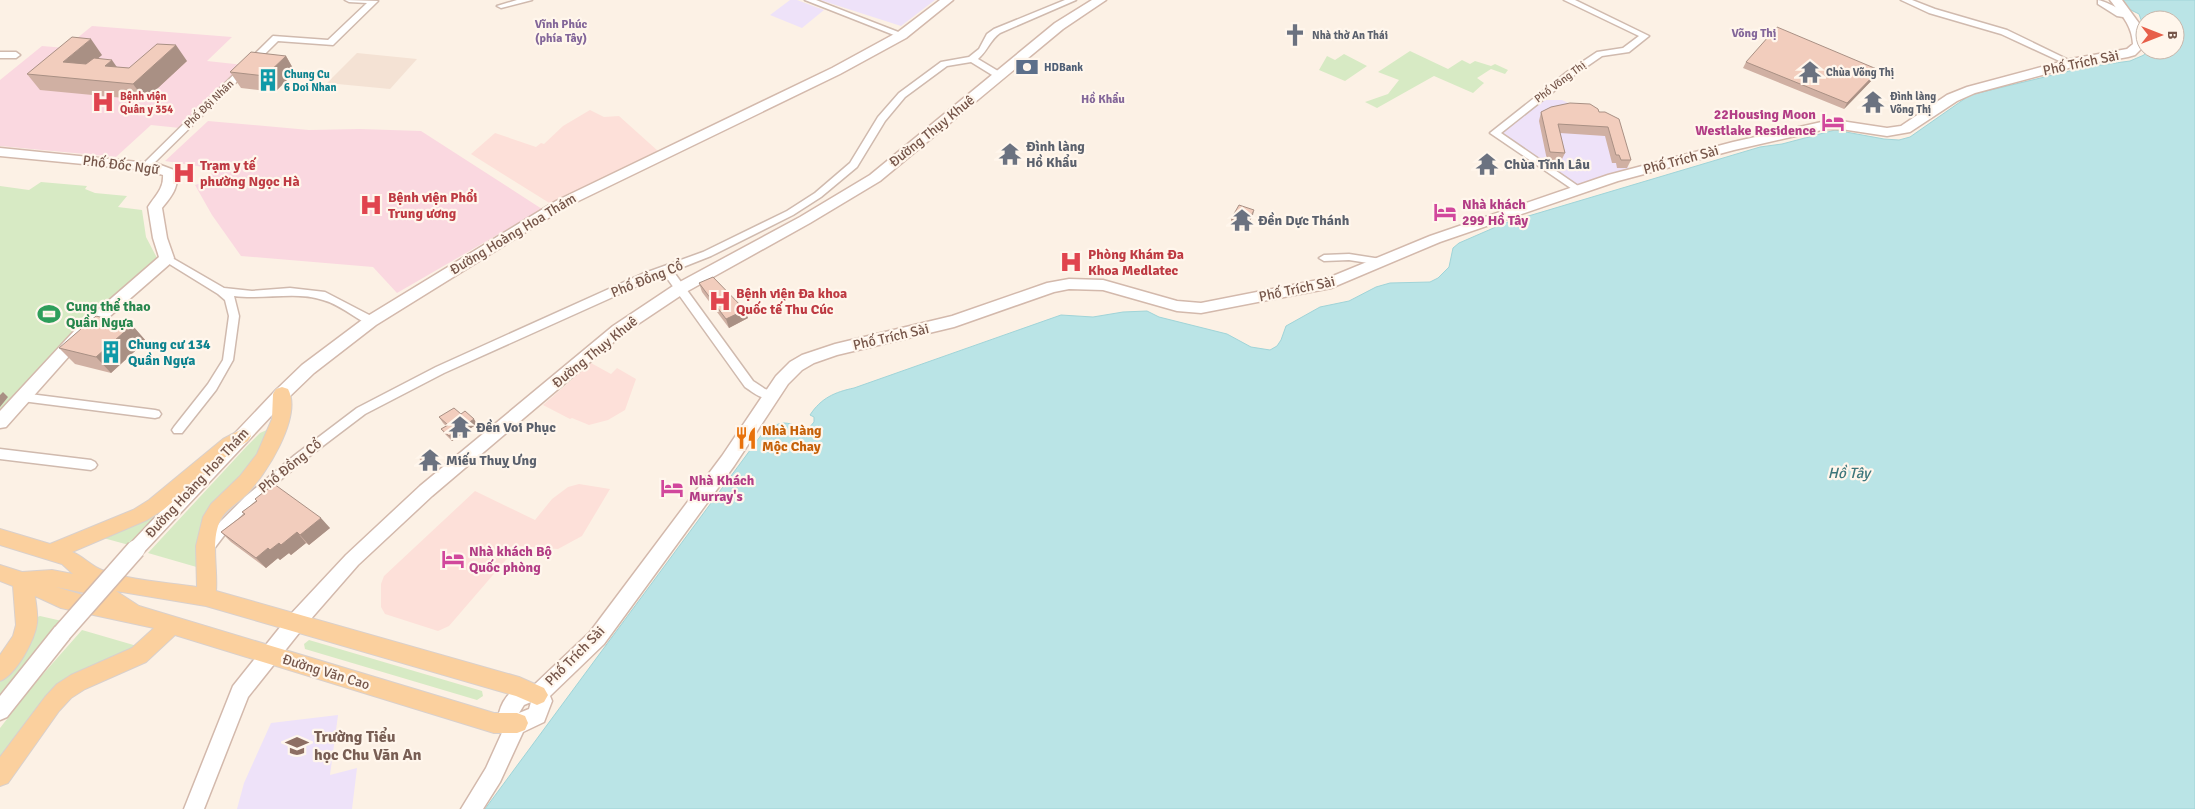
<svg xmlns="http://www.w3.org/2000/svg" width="2195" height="809" font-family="Signika,sans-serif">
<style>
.residential{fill:#f4e2d4}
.commercial{fill:#fde0d9}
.education{fill:#eee2f9}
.medical{fill:#fad8e0}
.green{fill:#d7eac4}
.water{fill:#bae4e6;stroke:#a0d4d8}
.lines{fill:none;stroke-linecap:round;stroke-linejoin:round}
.street-casing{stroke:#d0baae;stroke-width:3}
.secondary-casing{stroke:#d3b9ac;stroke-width:3}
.primary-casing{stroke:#d9d0cc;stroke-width:2}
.street{fill:#fff;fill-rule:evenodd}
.secondary{fill:#fff;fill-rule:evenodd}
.primary{fill:#fbd09e;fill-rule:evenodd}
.secondary-bridge-casing{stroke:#d3b9ac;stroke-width:21;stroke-linecap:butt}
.secondary-bridge{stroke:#fff;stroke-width:18}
.wall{fill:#d0b0a3}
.shaded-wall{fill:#a99084}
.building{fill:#f2cdbd;stroke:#a99084}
.labels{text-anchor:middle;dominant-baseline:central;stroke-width:4.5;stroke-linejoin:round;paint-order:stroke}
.far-worship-label{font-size:11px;font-weight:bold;fill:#5b616d;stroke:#fff6ec;text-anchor:start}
.far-service-label{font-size:11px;font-weight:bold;fill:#4e5e75;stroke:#fff6ec;text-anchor:start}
.far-culture-label{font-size:11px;font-weight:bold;fill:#0d838f;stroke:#fff6ec;text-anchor:start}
.far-street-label{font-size:11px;fill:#76564a;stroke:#fff6ec}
.far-health-label{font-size:11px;font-weight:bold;fill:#be3a42;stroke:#fff6ec;text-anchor:start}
.far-neighbourhood-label{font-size:12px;font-weight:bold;fill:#836699;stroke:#fff6ec}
.street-label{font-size:14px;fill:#76564a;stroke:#fff6ec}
.hotel-label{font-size:14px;font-weight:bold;fill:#b23c85;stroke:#fff6ec;text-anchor:start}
.worship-label{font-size:14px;font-weight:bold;fill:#5b616d;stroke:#fff6ec;text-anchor:start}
.health-label{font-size:14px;font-weight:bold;fill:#be3a42;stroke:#fff6ec;text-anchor:start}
.leisure-label{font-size:14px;font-weight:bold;fill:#27864d;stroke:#fff6ec;text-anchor:start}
.culture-label{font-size:14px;font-weight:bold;fill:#0d838f;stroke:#fff6ec;text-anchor:start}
.food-label{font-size:14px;font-weight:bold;fill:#c56008;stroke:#fff6ec;text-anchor:start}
.water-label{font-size:15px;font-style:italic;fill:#3d767b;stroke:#fff6ec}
.near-education-label{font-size:16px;font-weight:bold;fill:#785e54;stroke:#fff6ec;text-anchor:start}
</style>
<rect width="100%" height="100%" fill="#fcf1e5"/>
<path class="residential" d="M357 53 417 59 390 89 327 83Z"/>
<path class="commercial" d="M590 110 604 117 619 116 658 151 551 204 471 154 495 133 536 147 541 143 544 144 563 126Z
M591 363 611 374 617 368 636 379 625 410 608 420 589 425 572 418 570 419 543 405Z
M579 484 610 489 582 536 558 549 518 546 449 626 438 631 385 614 381 607V584L384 576 475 491 535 520 552 499 568 487Z"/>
<path class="education" d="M790 0H797L824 10 802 28 770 15Z
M820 0H935L901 26Z
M1542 100H1562L1621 129 1629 170 1578 188 1499 133Z
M338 715 330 775 357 768 352 809H237L244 783 271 723Z"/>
<path class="medical" d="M92 26 232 37 207 61 244 65 180 128 151 125 116 157 0 146V80L42 46 65 48Z
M208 121 309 130 360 129 421 131 542 209 397 293 373 267 241 256 212 215 195 185 201 183 200 181 207 178 216 169 165 161Z"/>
<path class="green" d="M1410 51 1448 69 1462 60 1470 64 1475 61 1491 66 1495 64 1508 70 1505 74 1491 69 1477 78 1484 83 1473 93 1434 76 1377 108 1365 102 1388 94 1399 80 1378 72Z
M1344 54 1367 66 1345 81 1319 70 1327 56 1335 60Z
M41 182 87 186 85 189 95 193 127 196 118 207 142 210 146 237 157 258 160 260 0 416V186L29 190Z
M269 429 267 443 220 503 200 568 148 553 247 446 260 433Z
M176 495 129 545 96 536Z
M40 616 62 621 0 698V682L29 638 35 618Z
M82 630 137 646 93 669 0 774V728L36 682Z
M309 640 482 691 483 696 477 700 305 649 304 644Z"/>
<path class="water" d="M2120 0H2195V809H485L762 434C768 429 777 423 784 423 793 423 800 429 809 428L814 422V417L810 415C821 398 835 392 854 388L1061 315 1093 317 1123 312 1147 311 1159 317 1227 334 1251 347 1270 350 1277 346 1281 340 1286 326 1320 307 1349 301 1376 287 1390 283 1430 282 1438 278 1449 267 1453 248 1459 243 1505 223 1760 147 1782 144 1835 130 1884 139 1899 140 1910 137 1970 95 2086 67 2130 61 2144 55 2147 50H2175V20H2145V31L2139 14 2127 8Z"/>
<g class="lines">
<defs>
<path id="street" d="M345 0 378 1 333 45 278 41 149 168H143V164L273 36 328 40 367 3 349 2Z
M517 0H532L501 8 497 6Z
M805 0H816L906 35 902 38 899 37Z
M1065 0H1076L1000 33C990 40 988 50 978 59L1003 74V78H997L971 62 947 66 905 97 885 121 857 167 821 197 793 215 711 256 673 271 753 381 765 389 775 392 777 395 775 398C763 401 754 393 745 387L664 274 444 373 365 414 303 461 253 503 229 529 210 554 206 555 202 554 200 550 202 546 221 521 245 497 295 455 357 408 436 367 642 274 703 252 787 211 815 193 850 163 878 117 899 93 941 62 969 57 979 49 987 34 994 29Z
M1564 0H1575L1649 36 1629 52 1602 56 1573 76 1501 133 1581 188 1583 190 1578 193 1490 133 1567 72 1597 52 1623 48 1639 36Z
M1901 0H1912L1935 9 2007 30 2075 63 2071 66 2068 65 2001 34 1929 13Z
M2098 0C2102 0 2129 13 2133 16L2129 18 2117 16 2098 4Z
M0 52H16L20 55 16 58H0Z
M1349 254 1381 259 1386 262 1381 265 1349 260 1324 261 1319 258 1324 255Z
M167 255 224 288 252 291 290 288 325 292 375 318 376 321 375 324H367C353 316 338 304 323 300 297 291 262 300 234 296L239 316 233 360 216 390 182 433H174L172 430 174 427 208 384 223 360 229 316 225 300 218 294 163 260 162 258Z
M22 393 155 410 159 411 161 414 159 417 155 418 22 401 16 397Z
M0 449 91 460 95 462 97 465 95 468 91 470 0 459Z"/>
<path id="secondary" d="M940 0H953L906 38 840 74 566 207 376 325 314 373 288 398 142 554 136 557 130 554 127 549 130 544 276 390 302 365 366 317 556 201 832 68 898 32Z
M1092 0H1106L1063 29 880 181 810 223 686 292 623 334 432 496 358 565 303 628 248 697 204 809H184L233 686 289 616 346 555 420 486 613 326 676 284 800 217 870 175 1055 23Z
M2110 0H2122L2141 26 2145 45 2135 55 2128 57 2072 67 1975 93 1957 101 1910 132 1887 136 1841 129H1826L1734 150 1618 181 1440 242 1331 288 1201 313 1177 311 1103 290 1069 289 1054 292 954 327 837 355 814 363 802 370 788 384 734 466 604 644 550 696 552 701 544 722 523 732 500 782 483 809H461L486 768 505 726 499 713C503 697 516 682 534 685L590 632 722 456 776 376 790 362 802 355 835 344 952 316 1047 283 1069 279 1103 280 1177 301 1201 303 1328 278 1430 236 1608 175 1733 142 1826 121H1841L1887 128 1901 126 1947 95 1967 87 2071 59 2127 49 2133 44C2132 25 2121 14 2110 0ZM531 702 529 709 519 713 524 705Z
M0 148 158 164 174 170C182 184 171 197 162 208L167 238 174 258 172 262 86 337 6 427 0 428V411L76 329 159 257 153 238 148 207C155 196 164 189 163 175L146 170 0 156Z
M62 625 69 627 71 633 69 639 7 717 0 720V696L55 627Z"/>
<path id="primary" d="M282 387 288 389C303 417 265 476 246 495 238 503 226 509 221 519 210 539 218 569 216 591L519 677 544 688 548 695 544 702 537 705 516 696 206 606 116 591 139 606 494 713H517L525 716 528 723 525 730 517 733H494L175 635 146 662 85 689 71 698 59 711 8 783 0 786V757L45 697 57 684 71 675 132 648 154 628 61 608 35 596C36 605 38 614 37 623 35 640 16 675 0 681V655L13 636 16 625 13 586 0 581V565L22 572 52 570 73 574 62 564 0 545V529L50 544 133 510 149 500 223 439 242 429 248 431 251 436 248 441 235 449 163 510 147 520 72 552C83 556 91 566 102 570 132 581 165 582 197 587L196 546 203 517 211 504 240 476 257 454 272 419 273 394 276 389ZM56 587 85 593 93 598Z"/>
</defs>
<use href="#street" class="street-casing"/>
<use href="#secondary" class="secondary-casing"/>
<use href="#primary" class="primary-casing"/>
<use href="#street" class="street"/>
<use href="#secondary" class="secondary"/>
<use href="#primary" class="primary"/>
<defs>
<path id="secondary-bridge" d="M62 633 136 549"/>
</defs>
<use href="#secondary-bridge" class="secondary-bridge-casing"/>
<use href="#secondary-bridge" class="secondary-bridge"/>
</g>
<path class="wall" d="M102 55 98 58 117 67 129 68 187 61 145 100 40 90 27 74Z
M286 56 295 72 275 92 241 88 230 72Z
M1746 62 1876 76 1844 109 1743 68Z
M1541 112H1599L1631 160 1627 168H1617L1616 163H1612L1605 136 1560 133 1565 153 1561 161 1547 160 1539 121Z
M1253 215 1246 229 1231 225V219Z
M699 283 748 318 729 328 702 292Z
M132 325 146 341 111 373 75 364 59 348Z
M461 414 477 424 452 441 445 434 441 429 446 426 443 423 439 417Z
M419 457 439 461 431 467 420 460Z
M255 499 330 528 309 545 306 543 291 555 289 553 280 560 278 558 266 568 231 542 221 532 244 514 242 512 257 501Z"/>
<path class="shaded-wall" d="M91 39 102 55 75 78 63 62Z
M176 45 187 61 145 100 133 84Z
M286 56 295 72 275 92 265 76Z
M112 60 123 76 105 66Z
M1879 70 1876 76 1844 109 1847 103Z
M1254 210 1253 215 1246 229 1247 224Z
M745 310 748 318 729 328 726 319Z
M132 325 146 341 111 373 96 357Z
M3 392 8 397 0 407V395Z
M474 419 477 424 452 441 449 436Z
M437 458 439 461 431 467 429 464Z
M321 518 330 528 309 545 300 535Z
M297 532 306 543 291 555 281 545Z
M279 543 289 553 280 560 270 550Z
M268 548 278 558 266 568 256 558Z"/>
<path class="building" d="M1777 27 1879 70 1847 103 1746 62Z
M72 37 91 39 63 62 86 64 94 58 112 60 105 66 129 68 157 44 176 45 133 84 27 74Z
M251 52 286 56 265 76 230 72Z
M1570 103 1590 104 1598 109 1599 112H1605L1619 119 1631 160H1621L1619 155H1616L1608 127 1558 124 1565 153 1550 152 1541 112 1551 107Z
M1239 205 1254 210 1247 224 1231 219Z
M713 277 745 310 726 319 699 283Z
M96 316 132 325 96 357 59 348Z
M454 408 461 414 465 411 474 419 449 436 441 429 448 425 439 417Z
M426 451 437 458 429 464 419 457Z
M274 484 321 518 300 535 297 532 281 545 279 543 270 550 268 548 256 558 221 532 245 514 242 512 257 501 255 499Z"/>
<defs>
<symbol id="church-bare" viewBox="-9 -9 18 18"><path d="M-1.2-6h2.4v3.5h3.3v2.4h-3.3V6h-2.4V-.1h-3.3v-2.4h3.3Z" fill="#6b7280" stroke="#fff6ec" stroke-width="2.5" paint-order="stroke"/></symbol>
<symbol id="bank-bare" viewBox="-9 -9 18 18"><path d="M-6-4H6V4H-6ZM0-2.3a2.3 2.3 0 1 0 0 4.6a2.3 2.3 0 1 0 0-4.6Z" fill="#5c6f8a" stroke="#fff6ec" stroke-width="2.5" paint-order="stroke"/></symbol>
<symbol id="temple-bare" viewBox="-9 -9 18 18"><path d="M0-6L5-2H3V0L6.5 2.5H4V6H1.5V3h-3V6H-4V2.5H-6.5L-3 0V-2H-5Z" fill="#6b7280" stroke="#fff6ec" stroke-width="2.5" paint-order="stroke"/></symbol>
<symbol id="building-bare" viewBox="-9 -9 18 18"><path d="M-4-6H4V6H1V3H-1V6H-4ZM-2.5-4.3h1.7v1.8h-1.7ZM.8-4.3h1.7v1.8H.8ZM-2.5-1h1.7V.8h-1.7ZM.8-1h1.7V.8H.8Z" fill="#0f9aa8" stroke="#fff6ec" stroke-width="2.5" paint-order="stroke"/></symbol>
<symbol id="hospital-bare" viewBox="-9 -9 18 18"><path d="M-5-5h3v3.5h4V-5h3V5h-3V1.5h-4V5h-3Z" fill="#e0444e" stroke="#fff6ec" stroke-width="2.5" paint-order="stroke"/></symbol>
<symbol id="hotel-bare" viewBox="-9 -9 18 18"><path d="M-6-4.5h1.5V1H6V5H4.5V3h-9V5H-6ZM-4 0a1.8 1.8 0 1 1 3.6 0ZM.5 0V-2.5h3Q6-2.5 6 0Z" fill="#d1479c" stroke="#fff6ec" stroke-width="2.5" paint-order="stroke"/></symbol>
<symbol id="stadium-bare" viewBox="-9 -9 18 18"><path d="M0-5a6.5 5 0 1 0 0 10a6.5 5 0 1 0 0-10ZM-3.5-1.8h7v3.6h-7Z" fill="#2e9e5b" stroke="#fff6ec" stroke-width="2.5" paint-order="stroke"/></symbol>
<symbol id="restaurant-bare" viewBox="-9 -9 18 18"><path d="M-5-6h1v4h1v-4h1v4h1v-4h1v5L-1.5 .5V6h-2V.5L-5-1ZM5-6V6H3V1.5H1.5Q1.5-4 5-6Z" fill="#e8710a" stroke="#fff6ec" stroke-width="2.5" paint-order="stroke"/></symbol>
<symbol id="school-bare" viewBox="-9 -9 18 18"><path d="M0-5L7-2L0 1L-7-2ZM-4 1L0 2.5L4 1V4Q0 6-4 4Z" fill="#8d6e63" stroke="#fff6ec" stroke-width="2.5" paint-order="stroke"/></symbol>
</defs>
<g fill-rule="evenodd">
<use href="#church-bare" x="1279" y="19" width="32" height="32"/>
<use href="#bank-bare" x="1011" y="51" width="32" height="32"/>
<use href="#temple-bare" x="1794" y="56" width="32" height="32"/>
<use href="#building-bare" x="252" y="64" width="32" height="32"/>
<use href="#hospital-bare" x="87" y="86" width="32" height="32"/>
<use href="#temple-bare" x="1857" y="86" width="32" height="32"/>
<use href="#hotel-bare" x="1817" y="106" width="32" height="32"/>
<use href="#temple-bare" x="994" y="138" width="32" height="32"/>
<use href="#temple-bare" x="1471" y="148" width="32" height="32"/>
<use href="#hospital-bare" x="168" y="157" width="32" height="32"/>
<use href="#hospital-bare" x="355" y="189" width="32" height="32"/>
<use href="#hotel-bare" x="1429" y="196" width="32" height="32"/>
<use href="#temple-bare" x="1226" y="204" width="32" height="32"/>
<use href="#hospital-bare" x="1055" y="246" width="32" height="32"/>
<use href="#hospital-bare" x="704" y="285" width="32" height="32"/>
<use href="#stadium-bare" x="33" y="298" width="32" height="32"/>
<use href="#building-bare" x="95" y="336" width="32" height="32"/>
<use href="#temple-bare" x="444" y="411" width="32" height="32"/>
<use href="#restaurant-bare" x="730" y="422" width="32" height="32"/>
<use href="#temple-bare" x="414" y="444" width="32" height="32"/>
<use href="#hotel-bare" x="656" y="472" width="32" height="32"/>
<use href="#hotel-bare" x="437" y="543" width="32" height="32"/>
<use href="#school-bare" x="281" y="730" width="32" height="32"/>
</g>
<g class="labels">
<g class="far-worship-label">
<text x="1312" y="35">Nhà thờ An Thái</text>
<text x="1826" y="72">Chùa Võng Thị</text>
<text x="1890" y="96">Đình làng<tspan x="1890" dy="13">Võng Thị</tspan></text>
</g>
<g class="far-service-label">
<text x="1044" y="67">HDBank</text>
</g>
<g class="far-culture-label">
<text x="284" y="74">Chung Cu<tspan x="284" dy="13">6 Doi Nhan</tspan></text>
</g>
<g class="far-street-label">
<text transform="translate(1560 82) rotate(-37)">Phố Võng Thị</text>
<text transform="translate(209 104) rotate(-44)">Phố Đội Nhân</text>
</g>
<g class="far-health-label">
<text x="120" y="96">Bệnh viện<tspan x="120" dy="13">Quân y 354</tspan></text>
</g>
<g class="far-neighbourhood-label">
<text x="561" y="24">Vĩnh Phúc<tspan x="561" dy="14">(phía Tây)</tspan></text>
<text x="1754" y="33">Võng Thị</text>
<text x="1103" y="99">Hồ Khẩu</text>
</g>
<g class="street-label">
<text transform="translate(2081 63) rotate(-12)">Phố Trích Sài</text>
<text transform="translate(932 131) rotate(-39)">Đường Thụy Khuê</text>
<text transform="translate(1681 160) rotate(-15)">Phố Trích Sài</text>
<text transform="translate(121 165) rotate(7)">Phố Đốc Ngữ</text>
<text transform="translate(513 234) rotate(-31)">Đường Hoàng Hoa Thám</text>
<text transform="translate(647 279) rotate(-22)">Phố Đồng Cổ</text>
<text transform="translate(1297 289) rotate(-12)">Phố Trích Sài</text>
<text transform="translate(891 337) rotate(-13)">Phố Trích Sài</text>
<text transform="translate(595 352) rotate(-39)">Đường Thụy Khuê</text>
<text transform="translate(290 466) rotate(-39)">Phố Đồng Cổ</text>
<text transform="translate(197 483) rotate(-47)">Đường Hoàng Hoa Thám</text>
<text transform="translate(575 656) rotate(-45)">Phố Trích Sài</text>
<text transform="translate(326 672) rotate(17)">Đường Văn Cao</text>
</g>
<g class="hotel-label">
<text x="1816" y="114" text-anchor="end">22Housing Moon<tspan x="1816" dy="16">Westlake Residence</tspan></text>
<text x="1462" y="204">Nhà khách<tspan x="1462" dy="16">299 Hồ Tây</tspan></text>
<text x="689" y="480">Nhà Khách<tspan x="689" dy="16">Murray's</tspan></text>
<text x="469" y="551">Nhà khách Bộ<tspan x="469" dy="16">Quốc phòng</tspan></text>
</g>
<g class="worship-label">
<text x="1026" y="146">Đình làng<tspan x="1026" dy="16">Hồ Khẩu</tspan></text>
<text x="1504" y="164">Chùa Tĩnh Lâu</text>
<text x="1258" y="220">Đền Dực Thánh</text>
<text x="476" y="427">Đền Voi Phục</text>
<text x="446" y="460">Miếu Thuỵ Ưng</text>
</g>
<g class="health-label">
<text x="200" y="165">Trạm y tế<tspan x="200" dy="16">phường Ngọc Hà</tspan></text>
<text x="388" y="197">Bệnh viện Phổi<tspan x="388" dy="16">Trung ương</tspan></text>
<text x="1088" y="254">Phòng Khám Đa<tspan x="1088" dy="16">Khoa Medlatec</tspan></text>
<text x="736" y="293">Bệnh viện Đa khoa<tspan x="736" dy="16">Quốc tế Thu Cúc</tspan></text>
</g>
<g class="leisure-label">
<text x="66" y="306">Cung thể thao<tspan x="66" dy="16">Quần Ngựa</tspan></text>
</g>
<g class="culture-label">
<text x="128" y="344">Chung cư 134<tspan x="128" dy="16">Quần Ngựa</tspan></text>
</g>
<g class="food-label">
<text x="762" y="430">Nhà Hàng<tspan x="762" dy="16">Mộc Chay</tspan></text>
</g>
<g class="water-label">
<text x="1849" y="473">Hồ Tây</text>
</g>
<g class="near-education-label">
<text x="314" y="737">Trường Tiểu<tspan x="314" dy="18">học Chu Văn An</tspan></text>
</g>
</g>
<g transform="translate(2160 35) rotate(90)"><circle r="24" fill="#fff6ec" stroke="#c8b6ab"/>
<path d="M0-4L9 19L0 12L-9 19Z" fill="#e75f4a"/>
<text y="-8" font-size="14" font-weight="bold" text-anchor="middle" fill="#76564a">B</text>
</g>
</svg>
